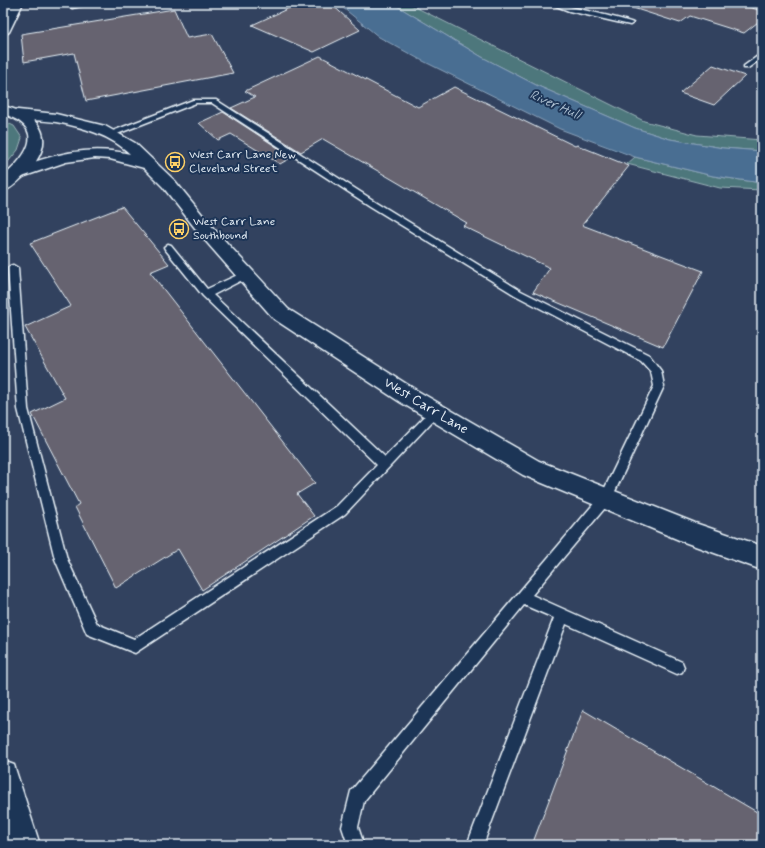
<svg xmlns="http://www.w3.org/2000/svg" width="765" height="848" font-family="Mynerve,sans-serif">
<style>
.built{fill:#33435e}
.green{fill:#4e777b;stroke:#9bb4ba}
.water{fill:#4a6e92;stroke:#89a2bb}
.building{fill:#666470;stroke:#e8f1f8}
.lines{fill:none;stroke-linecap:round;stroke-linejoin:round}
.lane-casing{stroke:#e8f1f8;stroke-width:3}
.secondary-casing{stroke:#e8f1f8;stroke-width:3}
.highway-casing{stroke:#e8f1f8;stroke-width:3}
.lane{fill:#1d3557;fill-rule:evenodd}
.secondary{fill:#1d3557;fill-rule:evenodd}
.highway{fill:#1d3557;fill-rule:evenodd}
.labels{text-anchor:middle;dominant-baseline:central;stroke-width:4;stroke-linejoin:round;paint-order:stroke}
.far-poi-label{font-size:12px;fill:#e8f1f8;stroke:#1d3557;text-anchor:start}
.far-water-label{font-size:13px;font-style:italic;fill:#b1c3d4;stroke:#1d3557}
.street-label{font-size:14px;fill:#e8f1f8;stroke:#1d3557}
</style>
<rect width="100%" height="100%" fill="#1d3557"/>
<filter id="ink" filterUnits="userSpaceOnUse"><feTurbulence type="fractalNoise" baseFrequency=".025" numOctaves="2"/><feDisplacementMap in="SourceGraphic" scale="8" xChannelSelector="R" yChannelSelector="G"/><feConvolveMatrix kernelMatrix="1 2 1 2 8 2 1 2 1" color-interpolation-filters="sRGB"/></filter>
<g filter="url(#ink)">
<path class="built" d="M7 3H337L379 37 419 59 615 151 635 157 627 164 720 188 762 190V845H3V168L18 150 14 126 3 121V13Z
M407 3H762V140L697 135 644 121Z"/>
<path class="green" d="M392 3H407L644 121 697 135 762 140V151L723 148 670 139 635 128 538 86 482 57Z
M3 121 14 126 22 138 18 150 3 168Z
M635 157 713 176 762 183V190L720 188 627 164Z"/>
<path class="water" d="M337 3H392L482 57 538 86 635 128 670 139 723 148 762 151V183L713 176 635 157 560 129 419 59 379 37Z"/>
<path class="building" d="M300 3H330L360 30 314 52 252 25Z
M631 3H735L762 11V19L744 33 690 16 680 23 630 7Z
M174 9 187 38 212 34 233 73 86 101 74 53 24 62 21 34Z
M320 56 418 107 454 87 575 146 577 145 629 166 582 225 703 271 663 347 533 292 550 268 463 226 467 223 323 139 301 152 231 108 255 97 245 91Z
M713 65 745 76 714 105 680 93Z
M223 112 292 157 280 164 231 134 218 140 199 123Z
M122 207 169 264 150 272 315 483 297 494 314 516 202 590 178 549 116 588 75 507 79 504 32 414 65 398 25 327 71 306 30 243Z
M583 710 762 815V845H532Z"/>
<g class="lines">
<defs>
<path id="lane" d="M67 3H94L72 8Z
M549 3C556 3 628 20 633 23L630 25 569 11Z
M760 3H762V9L757 6Z
M762 53V58L748 68H744V66Z
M193 100H216L376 202 521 291 649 355 661 371 664 386 610 502 532 595 682 662 684 667 682 672 677 674 566 624 483 845H467L554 618 524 605 364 801 358 827 364 845H348L342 827 351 791 602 494 654 386 651 372 641 361 515 295 370 206 212 103H196L112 136 105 134Z
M168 244 171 245 207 289 242 273H248V277L213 295 385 457 432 409H440L441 412 345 514 135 653 87 634 55 559 18 409 8 268 10 266 13 265 18 268 28 409 67 559 97 624 134 639 337 506 377 465 203 296 165 249 164 247Z"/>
<path id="secondary" d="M18 110 56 114 105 126 135 143 175 181 214 229 288 309 416 390 539 461 695 523 762 546V570L684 542 523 475 400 402 274 319 202 237 163 187 144 168 110 159 95 158 66 162 22 177H10L8 174 10 171C50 155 88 144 130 154 111 135 82 127 56 122 42 120 27 121 13 117L11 114 13 111Z"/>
<path id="highway" d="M11 3H23L9 32 3 36V20Z
M3 106C45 116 57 142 25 175 18 181 12 189 3 191V177C27 156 48 128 3 114Z
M3 761 14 765 40 845H8L3 829Z"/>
</defs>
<use href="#lane" class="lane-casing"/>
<use href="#secondary" class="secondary-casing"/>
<use href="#highway" class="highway-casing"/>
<use href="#lane" class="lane"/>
<use href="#secondary" class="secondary"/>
<use href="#highway" class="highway"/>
</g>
</g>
<defs>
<symbol id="bus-ring" viewBox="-11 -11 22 22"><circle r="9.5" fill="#1d3557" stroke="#ffd166" stroke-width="1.5"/><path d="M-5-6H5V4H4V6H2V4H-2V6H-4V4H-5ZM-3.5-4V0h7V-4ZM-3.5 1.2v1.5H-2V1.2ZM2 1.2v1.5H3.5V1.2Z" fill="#ffd166"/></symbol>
</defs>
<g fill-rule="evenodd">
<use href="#bus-ring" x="164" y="151" width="22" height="22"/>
<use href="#bus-ring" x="168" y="218" width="22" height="22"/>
</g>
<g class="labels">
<g class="far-poi-label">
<text x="189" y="155">West Carr Lane New<tspan x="189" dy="14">Cleveland Street</tspan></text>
<text x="193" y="222">West Carr Lane<tspan x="193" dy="14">Southbound</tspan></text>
</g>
<g class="far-water-label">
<text transform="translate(555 105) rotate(24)">River Hull</text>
</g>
<g class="street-label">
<text transform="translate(426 406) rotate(31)">West Carr Lane</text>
</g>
</g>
<rect width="765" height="848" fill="none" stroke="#1d3557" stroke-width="16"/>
<rect x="8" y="8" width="749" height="832" fill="none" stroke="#e8f1f8" stroke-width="1.5" filter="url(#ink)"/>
</svg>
